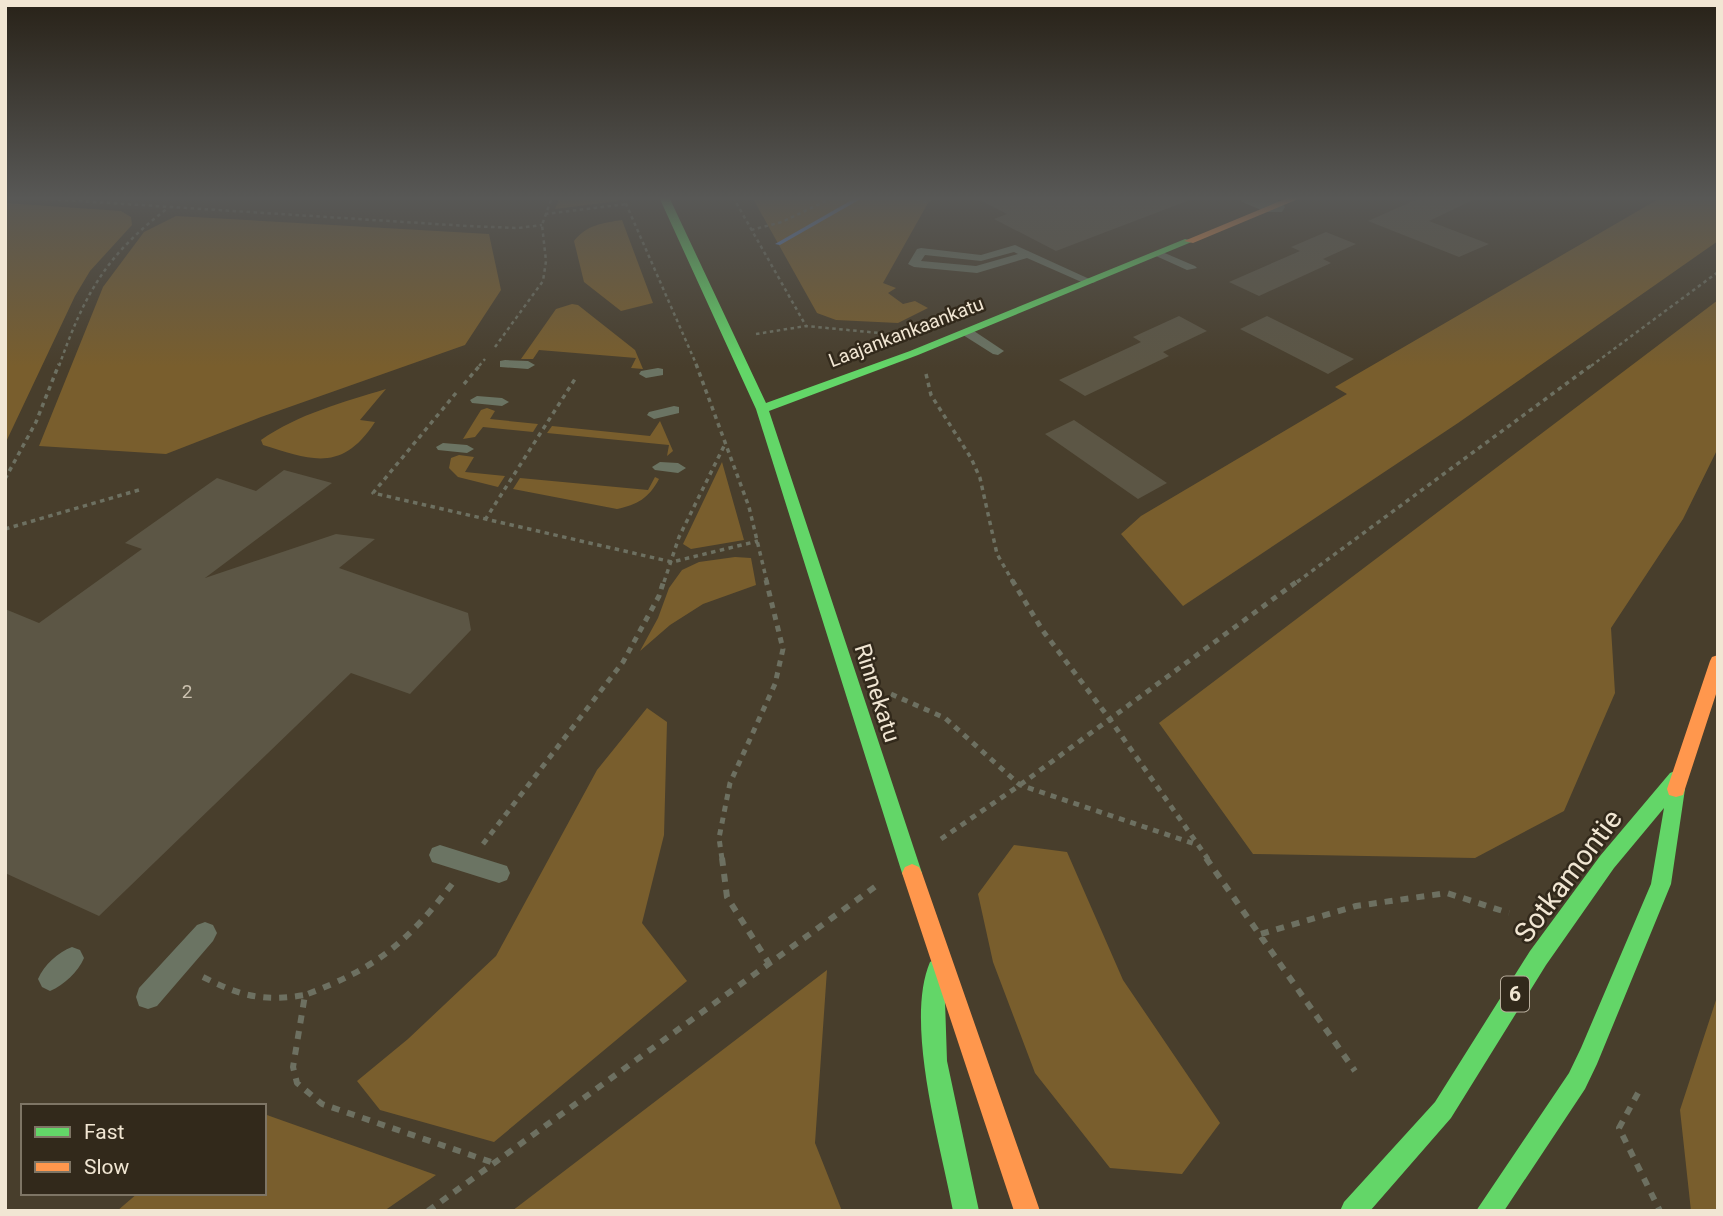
<svg xmlns="http://www.w3.org/2000/svg" width="1723" height="1216" font-family="Roboto,sans-serif">
<style>
.green{fill:#795e2d}
.lines{fill:none;stroke-linecap:round;stroke-linejoin:round}
.stream{fill:#5983c9;fill-rule:evenodd}
.building{fill:#5c5645}
.path-far3{stroke:#6d7061;stroke-width:2.5;stroke-dasharray:3.5 3.5;stroke-linecap:butt}
.path-far2{stroke:#6d7061;stroke-width:3.5;stroke-dasharray:4.5 4.5;stroke-linecap:butt}
.path-far1{stroke:#6d7061;stroke-width:5;stroke-dasharray:6 6;stroke-linecap:butt}
.path{stroke:#6d7061;stroke-width:6;stroke-dasharray:8 8;stroke-linecap:butt}
.lane{fill:#6b7463;fill-rule:evenodd}
.street{fill:#6b7463;fill-rule:evenodd}
.fast{fill:#63d668;fill-rule:evenodd}
.slow{fill:#ff974d;fill-rule:evenodd}
.labels{text-anchor:middle;dominant-baseline:central;stroke-width:5;stroke-linejoin:round;paint-order:stroke}
.far-street-label{font-size:19px;fill:#f1e6d3;stroke:#32291b}
.number-label{font-size:19px;fill:#ccc2b0}
.shield{fill:#32291b;stroke:#b8ad9c;stroke-width:2}
.shield-label{font-size:21px;font-weight:bold;fill:#f1e6d3}
.street-label{font-size:23px;fill:#f1e6d3;stroke:#32291b}
.near-street-label{font-size:28px;fill:#f1e6d3;stroke:#32291b}
</style>
<rect width="100%" height="100%" fill="#483e2c"/>
<path class="green" d="M560 197H615L618 201 555 209Z
M752 197H936L928 203 883 283 896 288 888 293 903 304 915 301 928 308 898 323 836 320 817 313Z
M1662 197H1718V241L1458 423 1183 606 1121 534 1141 516 1347 394 1335 387Z
M5 203 121 211 131 217 132 225 90 271 75 296 5 444Z
M176 216 489 234 501 290 465 345 261 417 166 454 39 446 103 287 144 232Z
M622 220 653 303 621 311 584 282 574 241C586 225 603 223 622 220Z
M1718 300V448L1683 519 1611 628 1615 693 1564 811 1475 858 1253 854 1159 723Z
M572 304 578 305 635 350 643 369 631 368 636 358 539 350 533 359H521L556 309Z
M386 389 360 420 375 422C342 473 311 460 263 445L261 440C298 414 344 402 386 389Z
M487 408 495 411 490 419 538 424 533 432 483 427 475 437 463 439 481 410Z
M660 421 673 451 667 456 669 445 547 433 552 426 650 436Z
M459 455 474 457 465 472 505 476 498 487 458 477 449 468 451 458Z
M722 462 744 540 691 549 683 544Z
M655 477 659 479C649 498 637 505 617 509L513 489 520 478 648 490Z
M735 557 751 558 756 585 703 604 670 625 640 651 658 618 669 588 682 570 699 562Z
M647 708 667 722 664 835 642 923 687 981 494 1142 380 1110 357 1081 408 1039 496 956 597 770Z
M1014 845 1067 852 1123 980 1220 1123 1182 1174 1110 1168 1035 1073 993 962 978 894Z
M827 970 815 1143 842 1211H512Z
M1718 994V1211H1691L1680 1110Z
M264 1114 436 1175 384 1211H117L138 1193H264Z"/>
<g class="lines">
<path class="stream" d="M857 197H864L780 245 775 244Z"/>
</g>
<path class="building" d="M974 197H1195V198L1056 251 994 219 1007 214Z
M1422 197H1479L1429 221 1489 244 1459 257 1368 221Z
M1326 232 1356 244 1323 259 1331 263 1259 296 1229 282 1300 251 1291 247Z
M1179 316 1207 331 1163 352 1169 356 1085 396 1059 380 1141 342 1133 337Z
M1267 316 1354 359 1328 374 1240 329Z
M1074 420 1167 483 1138 499 1045 434Z
M284 470 332 483 205 578 336 534 375 539 339 568 468 613 471 630 410 694 351 673 99 916 5 873V609L39 623 142 549 125 543 217 478 256 491Z"/>
<g class="lines">
<path class="path-far3" d="M16 197 467 226 518 228 542 225
M623 197 697 366
M733 197 806 326
M910 197 928 203
M545 214 627 204
M751 230 782 222 834 197
M756 334 806 326 890 334
M495 347 543 281 546 261 542 225 552 197
M59 366C85 293 106 255 168 208
M479 366 485 359
M1591 366 1718 272"/>
<path class="path-far2" d="M696 364 749 507 767 582
M926 374 931 395 971 458 980 478 997 554 1013 582
M464 384 481 364
M456 393 373 493 672 562 758 541
M5 479 36 422 59 364
M485 520 575 379
M5 529 139 490
M664 582 679 537 725 444
M1297 582 1593 364"/>
<path class="path-far1" d="M1012 580 1043 631 1109 718 1208 859
M891 694 945 718 1020 785 1195 844
M941 839 1020 785 1299 580
M483 844 623 662 659 596 664 580
M722 859 719 838 730 783 775 684 783 649 766 580"/>
<path class="path" d="M722 858 727 897 770 965
M1206 858 1355 1071
M452 884C406 944 376 968 305 995L293 1067 297 1083 322 1104 494 1163
M1261 934 1356 906 1447 893 1509 913
M203 977C241 996 262 1002 305 995
M1638 1093 1619 1128 1660 1211
M428 1211 876 886"/>
<path class="lane" d="M1015 245 1096 282 1086 284 1027 258 977 273 914 267 908 264 917 249 921 248 981 255ZM1014 252 1018 254 976 266 921 261 925 255 981 261Z
M1160 251 1195 266 1197 268 1187 270 1156 256 1154 254Z
M967 328 971 329 1004 351 998 355 993 354 963 335 961 332Z
M505 360 528 361 535 365 528 369 500 367V361Z
M658 368 663 369V375L646 378 639 374 641 371Z
M477 396 502 398 509 402 502 406 472 403 470 400Z
M674 406 679 407V413L654 419 647 415 649 412Z
M443 443 467 445 474 449 467 453 438 450 436 447Z
M660 462 678 463 686 468 678 473 655 470 652 467Z
M440 845 507 866 510 873 507 880 499 883 432 862 429 855 432 848Z
M205 922 213 925 217 933 213 941 157 1006 148 1009 139 1006 136 997 139 988 197 925Z
M72 947 80 950 84 958C78 972 64 985 50 991L42 987 38 979C44 965 58 952 72 947Z"/>
<path class="street" d="M1239 197C1255 197 1275 193 1285 207L1282 212H1266L1242 202Z"/>
<path class="fast" d="M659 197H669L766 403 910 351 1185 239 1194 241 918 355 769 411 922 873 919 879 912 882 905 879 902 873 756 409Z
M1677 770 1684 773 1686 778 1683 784 1685 789 1671 884 1597 1064 1585 1089 1504 1211H1476L1569 1073 1581 1048 1651 884 1664 808 1614 868 1546 965 1451 1118 1370 1211H1340L1344 1202 1435 1102 1530 951 1600 856 1670 773Z
M938 958 946 962 949 969 945 1001 947 1061 979 1211H953C941 1146 904 1023 930 962Z"/>
<path class="slow" d="M1290 197H1303L1193 243 1184 241Z
M1718 655V688L1685 789 1683 795 1676 797 1669 795 1667 789 1710 661 1712 657Z
M912 864 919 867 922 873 1040 1211H1014L902 873 905 867Z"/>
</g>
<linearGradient id="sky" x2="0" y2="1"><stop stop-color="#282218"/><stop offset="0.54" stop-color="#585856"/><stop offset="1" stop-color="#585856" stop-opacity="0"/></linearGradient>
<rect width="1723" height="367" fill="url(#sky)"/>
<g class="labels">
<g class="far-street-label">
<text transform="translate(906 332) rotate(-21)">Laajankankaankatu</text>
</g>
<g class="number-label">
<text x="187" y="691">2</text>
</g>
<rect class="shield" x="1501" y="976.5" width="28" height="35" rx="5"/>
<g class="shield-label">
<text x="1515" y="994">6</text>
</g>
<g class="street-label">
<text transform="translate(877 693) rotate(72)">Rinnekatu</text>
</g>
<g class="near-street-label">
<text transform="translate(1568 876) rotate(-53)">Sotkamontie</text>
</g>
</g>
<rect width="1723" height="1216" fill="none" stroke="#f1e6d3" stroke-width="14"/>
<rect x="21" y="1104" width="245" height="91" fill="#32291b" stroke="#7e7565" stroke-width="2"/>
<rect x="35" y="1127" width="35" height="10" fill="#63d668" stroke="#7e7565" stroke-width="2"/>
<text x="84" y="1139" font-size="21" fill="#f1e6d3">Fast</text>
<rect x="35" y="1162" width="35" height="10" fill="#ff974d" stroke="#7e7565" stroke-width="2"/>
<text x="84" y="1174" font-size="21" fill="#f1e6d3">Slow</text>
</svg>
